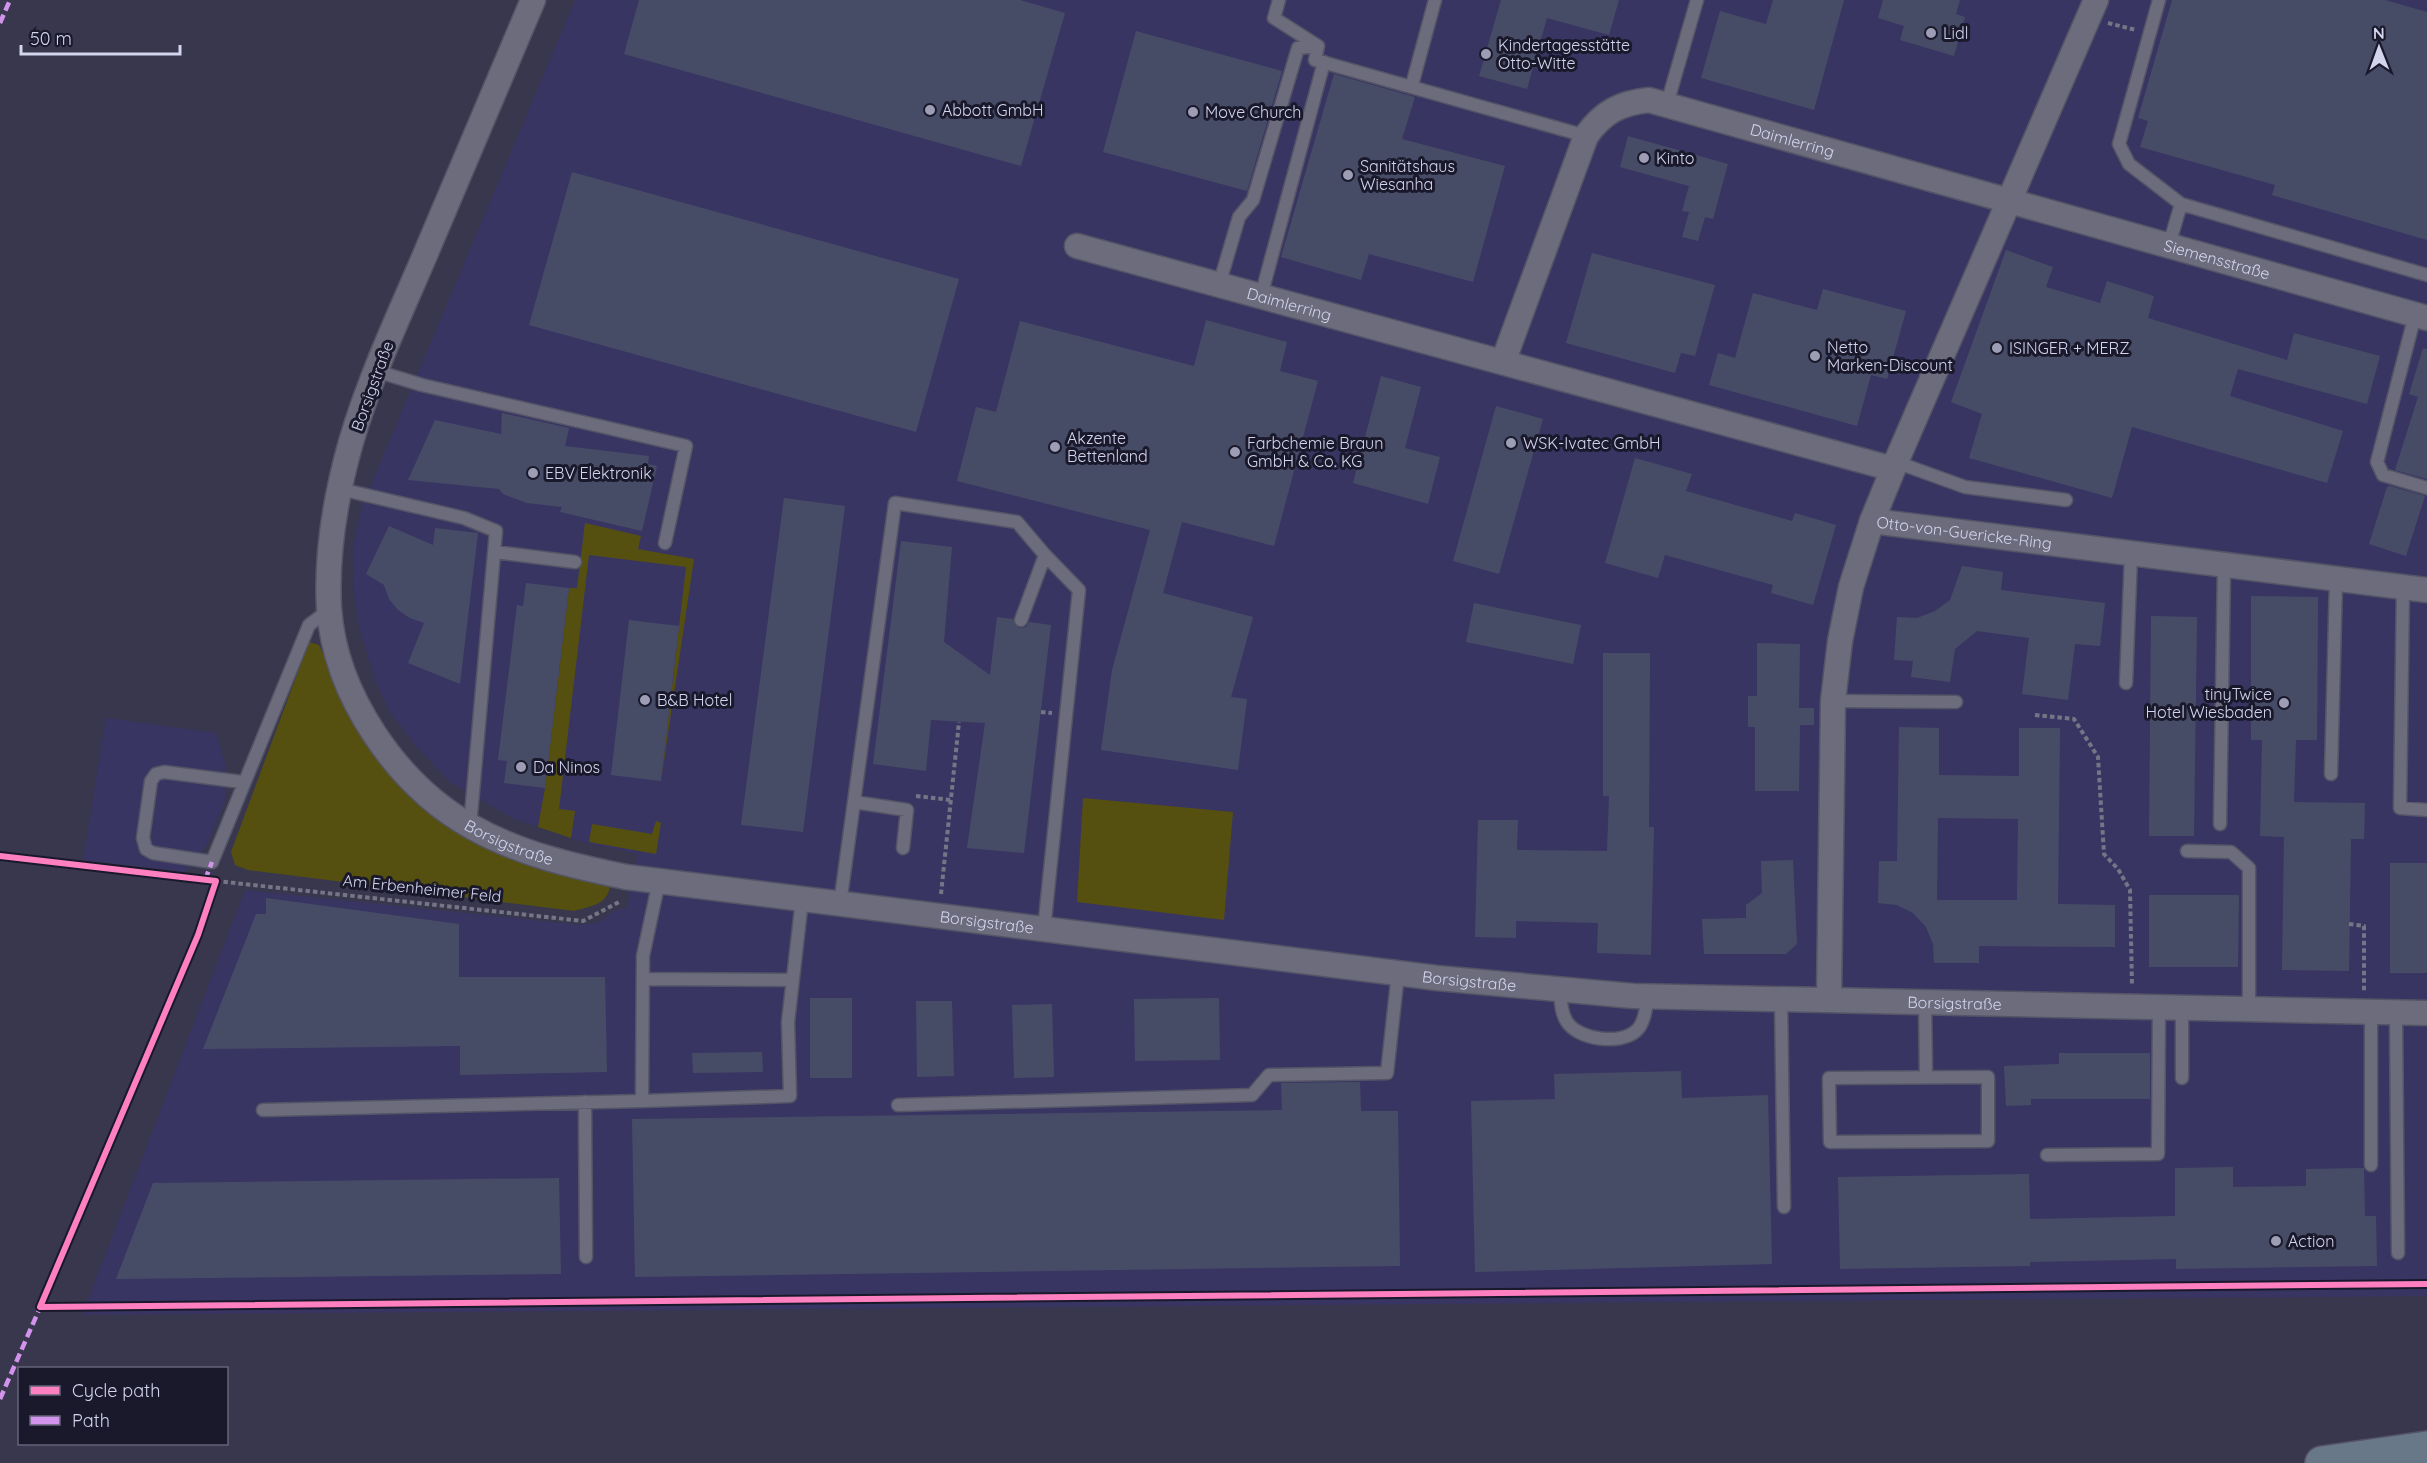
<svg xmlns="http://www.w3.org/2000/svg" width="2427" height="1463" font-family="Quicksand,sans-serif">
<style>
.built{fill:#393563}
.green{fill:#555010}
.building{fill:#474c66;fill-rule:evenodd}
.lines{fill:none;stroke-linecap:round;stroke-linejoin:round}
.service-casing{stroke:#545467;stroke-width:15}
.minor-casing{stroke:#545467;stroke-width:27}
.motorway-casing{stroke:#545467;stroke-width:36}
.path{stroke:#767585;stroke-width:4;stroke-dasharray:4.5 3;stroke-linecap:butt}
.service{stroke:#6c6c7d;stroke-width:12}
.minor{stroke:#6c6c7d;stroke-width:24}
.motorway{stroke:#697888;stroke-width:33}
.quiet{stroke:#d193ec;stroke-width:4.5;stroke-dasharray:9 4.5;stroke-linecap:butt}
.cycleway-casing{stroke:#1a192c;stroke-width:10}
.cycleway{stroke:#ff80c0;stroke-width:6}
.poi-dot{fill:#9d9db6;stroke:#1a192c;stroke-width:2}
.labels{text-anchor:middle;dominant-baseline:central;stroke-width:6;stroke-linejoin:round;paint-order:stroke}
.poi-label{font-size:16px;fill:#d3d4ee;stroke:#1a192c;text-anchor:start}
.street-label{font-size:16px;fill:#d3d4ee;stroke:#1a192c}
</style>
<rect width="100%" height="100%" fill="#38374d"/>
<path class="built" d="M575 0H2427V1296L82 1315 245 890 579 925 597 923 616 910 627 908 638 854 578 841 512 818 450 782 415 745 390 712 375 680 358 624 354 591 353 545 362 506Z
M106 718 216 733 226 767 225 800 207 845 185 872 83 860Z"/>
<path class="green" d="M585 523 641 536 638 549 694 559 661 781 686 567 589 555 559 809 575 811 571 838 538 827 545 788 569 588H577Z
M309 642 319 645 360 732 502 853 556 874 610 885C608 905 591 906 574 911L248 870 235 865 231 852Z
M1083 798 1233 812 1224 920 1077 902Z
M656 821 661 823 656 854 589 842 592 824 652 834Z"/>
<path class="building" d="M639 0H1020L1065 13 1021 166 624 54Z
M1501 0H1619L1609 35 1547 18 1527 89 1479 76Z
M1773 0H1844L1814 110 1701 78 1720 11 1766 24Z
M1883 0H1960L1956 14 1965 17 1954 56 1900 40 1904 26 1878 18Z
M2172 0H2385L2427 12V240L2272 195 2275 185 2140 147 2148 121 2138 118Z
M1136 31 1282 71 1247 191 1103 152Z
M1334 74 1415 97 1402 139 1505 166 1473 282 1369 254 1361 280 1281 257Z
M1628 136 1728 164 1713 219 1705 217 1698 241 1682 237 1689 212 1682 211 1689 186 1620 167Z
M572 172 959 279 916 432 529 325Z
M2006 250 2053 267 2046 287 2100 303 2107 281 2154 296 2148 318 2287 360 2294 333 2380 356 2367 404 2238 369 2230 396 2343 431 2327 483 2132 427 2112 498 1969 458 1982 414 1951 402Z
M1592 253 1715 285 1695 356 1681 353 1675 373 1566 343Z
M1823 289 1906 311 1887 379 1871 375 1857 426 1709 385 1718 353 1735 358 1753 293 1817 310Z
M1206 320 1287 342 1280 371 1318 381 1274 546 1182 522 1163 593 1253 617 1231 697 1247 699 1238 770 1101 750 1112 670 1150 530 957 481 976 407 996 412 1020 321 1194 366Z
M2423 348 2427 349V479L2395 470 2418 397 2409 394Z
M1381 376 1421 387 1405 448 1440 457 1428 504 1353 483Z
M1496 406 1543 419 1499 574 1453 561Z
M502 413 569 428 565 446 649 456 648 464 657 466 642 531 560 512 562 507 527 503 503 494 499 489 408 480 435 420 501 434Z
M1635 458 1692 474 1686 491 1792 521 1795 513 1836 525 1813 605 1771 593 1773 585 1665 555 1658 578 1605 563Z
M2390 486 2425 496 2406 556 2369 544 2387 487Z
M784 498 845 506 803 832 741 825Z
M389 526 433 545 435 528 478 533 460 684 408 663 424 623 410 618 398 610 389 599 384 585 366 574Z
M901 541 952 547 944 642 990 675 997 617 1013 619 1019 628 1026 627 1029 622 1051 625 1024 853 967 848 985 723 931 720 926 771 873 764Z
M1962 566 2003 572 2001 590 2105 603 2100 646 2075 644 2068 700 2022 694 2029 638 1977 631 1955 649 1950 682 1911 677 1913 661 1894 660 1897 617 1917 618 1935 611 1950 600Z
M526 583 569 588 545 788 504 783 507 761 498 760 517 605 523 606Z
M2251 596 2318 597 2317 740H2296L2294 802 2365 803 2364 839H2351L2349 971 2282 970 2284 837 2260 836 2262 740H2251Z
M1474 603 1581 625 1573 664 1466 642Z
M2151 616 2197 617 2194 836H2149Z
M629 620 679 626 661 781 611 775Z
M1757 643 1800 644 1799 708H1814V725H1800L1799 791H1755V727H1748V696H1757Z
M1603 653H1650L1649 827H1654L1651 955 1597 953 1598 923 1516 921V938L1475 937 1478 820H1518L1517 850 1607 851 1609 796H1603Z
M1899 727 1939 728V775L2019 776V728H2060L2058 904 2115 905V947L1979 946V963H1934L1933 944 1926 927 1913 913 1897 905 1878 903 1879 861H1897ZM1938 818 2018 819 2017 900H1937Z
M1793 860 1797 944 1786 954H1704L1702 919 1746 918V905L1762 893 1761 861Z
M2390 863H2427V973H2390Z
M2149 895H2239L2238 967H2149Z
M266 898 459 924V977H605L607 1072 460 1075V1046L203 1049 256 914H266Z
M810 998H852V1078H810Z
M1219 998 1220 1060 1135 1061 1134 999Z
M916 1001H952L954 1076 917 1077Z
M1052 1004 1054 1077 1014 1078 1012 1005Z
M762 1052 763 1072 693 1073 692 1053Z
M2059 1053H2150V1099H2031V1105L2006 1106 2004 1066 2059 1064Z
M1681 1071 1682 1098 1768 1095 1772 1264 1475 1272 1471 1101 1555 1099 1554 1074Z
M1360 1082 1361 1111H1398L1400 1266 635 1277 632 1119 1282 1110 1281 1083Z
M2233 1167V1187L2306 1186V1169L2364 1168 2365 1216H2376L2377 1266 2176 1269V1259L2030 1262V1266L1840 1269 1838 1177 2029 1174 2030 1219 2175 1216V1168Z
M559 1178 561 1274 116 1279 153 1183Z"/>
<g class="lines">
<defs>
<path id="service" d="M1279 0 1274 18 1318 46 1315 60 1586 136
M2159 0 2119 144 2129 164 2181 204 2169 245
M1412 85 1435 0
M1667 104 1697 0
M2181 204 2427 275
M1219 285 1239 217 1253 200 1298 48 1318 46
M1261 296 1324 62
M2415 315 2377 462 2383 475 2427 488
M376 371 422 385 686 446 665 543
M1896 462 1965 487 2066 500
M340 489 464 518 496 531 470 826
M495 552 575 562
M2403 588 2400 808 2427 810
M1021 620 1045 555 1079 590 1044 929
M2126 683 2131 555
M1833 701 1956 702
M2331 774 2336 580
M242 782 164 772 156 774 151 781 143 838 146 849 153 853 212 862 309 625 329 610
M854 802 907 810 903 848
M2220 824 2224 566
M2187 851 2231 852 2249 868V1010
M840 904 895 503 1017 522 1045 555
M643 979 793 980
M1560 991C1561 1002 1561 1013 1567 1022 1579 1040 1620 1045 1636 1031 1645 1023 1646 1007 1648 996
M1781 999 1784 1207
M1925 1001 1926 1077
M2182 1009V1078
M2371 1012V1165
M2396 1013 2398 1253
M1988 1077V1141L1830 1142 1829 1078Z
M642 1101 790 1096 788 1022 802 900
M585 1102 586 1257
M898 1105 1252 1095 1269 1075 1387 1073 1398 973
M263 1110 642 1101 643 956 659 881
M2047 1155 2158 1154 2159 1008"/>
<g id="minor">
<path id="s1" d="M533 0C497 85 461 170 425 255 399 316 370 377 351 442 336 495 326 552 329 608 335 695 397 785 472 827 520 854 573 866 626 877L1437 978 1633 996 2427 1013"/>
<path id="s2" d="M1077 246 1893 469"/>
<path id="s3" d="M1503 362 1586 136C1603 112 1620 103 1649 100L2427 318"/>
<path id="s4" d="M1872 521 2427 590"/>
<path d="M1829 999 1833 701 1840 641 1851 587 1872 521 1896 462 2096 0"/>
</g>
<path id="motorway" d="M2322 1463 2427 1448"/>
</defs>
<use href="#service" class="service-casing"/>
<use href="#minor" class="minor-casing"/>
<use href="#motorway" class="motorway-casing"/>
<path class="path" d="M2108 23 2136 30
M1041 712 1052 713
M2035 715 2074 719 2098 757 2104 854 2118 869 2130 890 2132 986
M916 796 951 800
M216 881 583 921 621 901
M941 894 959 722
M2349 924 2364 926V992"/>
<use href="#service" class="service"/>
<use href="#minor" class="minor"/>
<use href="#motorway" class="motorway"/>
<path class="quiet" d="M0 23 10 0
M205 880 212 862
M0 1399 42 1303"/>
<defs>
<path id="cycleway" d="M0 856 216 881 198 935 40 1307 2427 1284"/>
</defs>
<use href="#cycleway" class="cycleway-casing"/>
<use href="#cycleway" class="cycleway"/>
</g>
<g class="poi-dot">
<circle cx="1931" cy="33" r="6"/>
<circle cx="1486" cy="54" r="6"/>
<circle cx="930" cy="110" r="6"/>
<circle cx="1193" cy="112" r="6"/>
<circle cx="1644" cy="158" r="6"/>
<circle cx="1348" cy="175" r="6"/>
<circle cx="1997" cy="348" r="6"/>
<circle cx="1815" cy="356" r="6"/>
<circle cx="1511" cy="443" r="6"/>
<circle cx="1055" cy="447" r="6"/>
<circle cx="1235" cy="452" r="6"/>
<circle cx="533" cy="473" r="6"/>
<circle cx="645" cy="700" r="6"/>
<circle cx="2284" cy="703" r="6"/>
<circle cx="521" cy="767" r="6"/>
<circle cx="2276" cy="1241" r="6"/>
</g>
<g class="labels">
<g class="poi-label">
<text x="1943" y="33">Lidl</text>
<text x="1498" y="45">Kindertagesstätte<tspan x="1498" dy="18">Otto-Witte</tspan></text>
<text x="942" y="110">Abbott GmbH</text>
<text x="1205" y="112">Move Church</text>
<text x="1656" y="158">Kinto</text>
<text x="1360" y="166">Sanitätshaus<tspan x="1360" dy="18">Wiesanha</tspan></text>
<text x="1827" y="347">Netto<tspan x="1827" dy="18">Marken-Discount</tspan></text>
<text x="2009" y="348">ISINGER + MERZ</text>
<text x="1067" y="438">Akzente<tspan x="1067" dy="18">Bettenland</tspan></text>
<text x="1247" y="443">Farbchemie Braun<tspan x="1247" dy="18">GmbH &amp; Co. KG</tspan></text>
<text x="1523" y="443">WSK-Ivatec GmbH</text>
<text x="545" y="473">EBV Elektronik</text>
<text x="2272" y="694" text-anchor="end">tinyTwice<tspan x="2272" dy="18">Hotel Wiesbaden</tspan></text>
<text x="657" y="700">B&amp;B Hotel</text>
<text x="533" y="767">Da Ninos</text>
<text x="2288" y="1241">Action</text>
</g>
<g class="street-label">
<text stroke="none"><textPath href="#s3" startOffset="465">Daimlerring</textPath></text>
<text stroke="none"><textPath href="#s3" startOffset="906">Siemensstraße</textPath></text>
<text stroke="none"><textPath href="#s2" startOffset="220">Daimlerring</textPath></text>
<text transform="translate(372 386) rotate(-70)">Borsigstraße</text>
<text stroke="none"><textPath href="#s4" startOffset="93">Otto-von-Guericke-Ring</textPath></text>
<text stroke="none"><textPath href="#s1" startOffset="958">Borsigstraße</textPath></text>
<text transform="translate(422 888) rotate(6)">Am Erbenheimer Feld</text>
<text stroke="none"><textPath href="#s1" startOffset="1444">Borsigstraße</textPath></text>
<text stroke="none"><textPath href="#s1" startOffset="1930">Borsigstraße</textPath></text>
<text stroke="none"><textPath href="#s1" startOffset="2416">Borsigstraße</textPath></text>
</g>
</g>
<rect x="18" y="1367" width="210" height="78" fill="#1a192c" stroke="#64647a" stroke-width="1.5"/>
<rect x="30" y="1386" width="30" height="9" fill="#ff80c0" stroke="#64647a" stroke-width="1.5"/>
<text x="72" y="1397" font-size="18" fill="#d3d4ee">Cycle path</text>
<rect x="30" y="1416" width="30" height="9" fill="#d193ec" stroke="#64647a" stroke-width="1.5"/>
<text x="72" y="1427" font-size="18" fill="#d3d4ee">Path</text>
<g transform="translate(2379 48) rotate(359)" stroke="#1a192c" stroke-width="4.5" paint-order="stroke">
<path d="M0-4.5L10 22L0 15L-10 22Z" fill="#d3d4ee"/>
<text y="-9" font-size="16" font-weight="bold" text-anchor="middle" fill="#d3d4ee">N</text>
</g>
<path d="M21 45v9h159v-9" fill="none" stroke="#d3d4ee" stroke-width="3"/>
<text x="30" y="45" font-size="18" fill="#d3d4ee" stroke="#1a192c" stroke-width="4.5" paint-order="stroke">50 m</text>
</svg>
